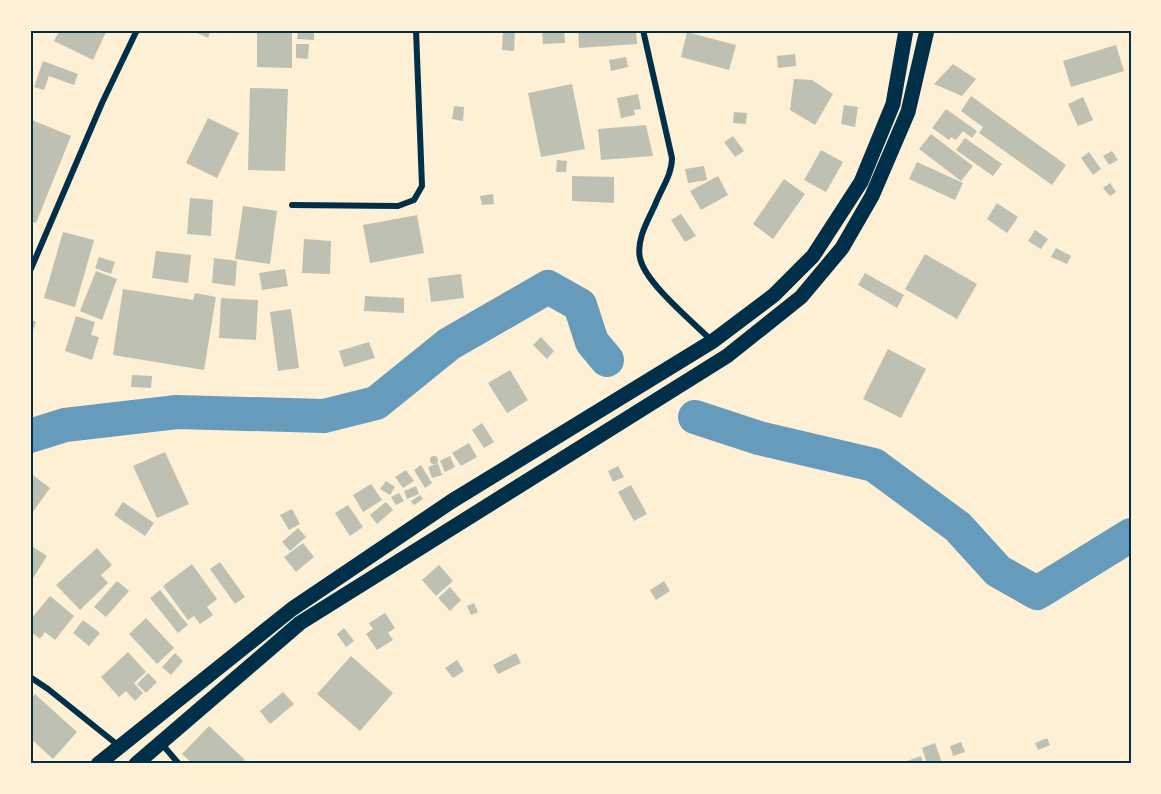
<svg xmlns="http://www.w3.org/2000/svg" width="1161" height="794" font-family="Mulish,sans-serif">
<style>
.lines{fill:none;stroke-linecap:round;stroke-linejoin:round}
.river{stroke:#669bbc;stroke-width:34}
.building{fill:#bec0b2}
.minor{stroke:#003049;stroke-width:6}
.primary{stroke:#003049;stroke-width:15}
.neatline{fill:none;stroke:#003049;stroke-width:2}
</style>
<rect width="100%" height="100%" fill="#fdf0d5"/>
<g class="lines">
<path class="river" d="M695 417 759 438 874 465 958 527 998 571 1037 593 1131 535
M30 436 65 425 177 412 324 416 376 403 449 344 548 287 580 305 592 342 607 360"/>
</g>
<path class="building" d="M60 30H107L93 60 54 41Z
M191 30H211L208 38Z
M257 30H292V68L257 67Z
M298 30H314V40L297 39Z
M503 30H515L514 51 502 50Z
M542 30H564L565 43 543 44Z
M578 30H636L637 44 579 48Z
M687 32 736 45 729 70 681 57Z
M296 44H309L308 59 296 58Z
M1116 45 1124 71 1071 87 1063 61Z
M795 54 796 66 778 68 777 56Z
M626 57 628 67 611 71 609 60Z
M43 61 78 74 74 85 49 76 44 90 34 87Z
M953 64 976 79 962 96 934 84Z
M794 79 812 80 833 94 815 125 790 110Z
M572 84 585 149 541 157 528 93Z
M250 88 288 89 285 171 248 170Z
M638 94 641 109 634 110 635 115 621 118 617 98Z
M971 96 1066 165 1052 185 979 133 983 127 961 111Z
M1083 97 1093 120 1078 126 1068 104Z
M844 105 858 107 855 127 841 124Z
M454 106 464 107 463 121 452 119Z
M946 109 977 131 972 138 963 131 956 140 951 137 949 140 932 128Z
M734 112 747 113 746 124 733 123Z
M208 118 239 133 217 178 186 163Z
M32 120 71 136 36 223 30 221V126Z
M646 125 653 156 601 160 598 129Z
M931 134 973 166 961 181 919 149Z
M733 136 744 151 735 157 724 142Z
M965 138 1002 164 993 176 956 150Z
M821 150 843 162 826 192 804 180Z
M1112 151 1118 160 1109 165 1103 156Z
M1089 152 1101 169 1093 175 1081 158Z
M557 160 567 161 566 172H556Z
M917 162 963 183 955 200 909 179Z
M704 166 707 180 688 183 685 169Z
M572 176 614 177V203L572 201Z
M718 176 728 195 701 210 690 191Z
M784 179 805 194 773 239 753 224Z
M1110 183 1116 192 1110 196 1103 188Z
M493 194 494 204 482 205 480 196Z
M190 198 213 200 211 236 187 234Z
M997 203 1018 217 1007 233 987 219Z
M243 206 277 211 270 264 235 259Z
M681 214 696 236 685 242 671 220Z
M417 215 424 253 370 263 363 225Z
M1035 230 1048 239 1041 249 1028 241Z
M63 232 94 240 75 307 44 298Z
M304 239 331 241 330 274 302 273Z
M1056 248 1071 256 1067 264 1051 257Z
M156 251 191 255 188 283 152 278Z
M925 254 977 284 957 319 905 289Z
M99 257 115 262 111 274 95 268Z
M214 258 237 261 235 286 212 283Z
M285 269 288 286 262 290 259 273Z
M96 271 117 279 102 320 80 311Z
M865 273 904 295 897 308 858 285Z
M461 274 464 298 431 302 428 278Z
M123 289 193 300 195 293 216 297 204 370 113 355Z
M365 296 404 298V313L364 311Z
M221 298 258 300 256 340 219 338Z
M291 309 299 368 278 371 270 312Z
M76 316 95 322 91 335 99 337 92 360 65 351Z
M30 319 36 322 30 338Z
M541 337 554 351 547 359 533 345Z
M369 342 375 358 344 367 339 351Z
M888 349 926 369 901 418 863 399Z
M510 370 528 400 507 413 488 383Z
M132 375 152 376 151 388 131 387Z
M482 423 494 442 484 448 472 430Z
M469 443 477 457 461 466 452 453Z
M165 452 189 504 157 518 133 466Z
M450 456 455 467 445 472 440 461Z
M430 460a4 4 0 1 1 8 0a4 4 0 1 1-8 0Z
M438 463 442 475 432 478 428 467Z
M421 465 432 483 425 488 414 470Z
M618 466 624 477 613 482 608 471Z
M406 470 414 481 403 488 395 477Z
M30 473 50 488 30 516Z
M386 481 395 487 390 495 380 489Z
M371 484 382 500 363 512 353 495Z
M631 485 647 514 634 521 618 492Z
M416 486 419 494 407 499 404 491Z
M399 493 404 501 396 505 391 497Z
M420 495 423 499 414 505 411 501Z
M123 502 154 523 145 536 114 515Z
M386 502 393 510 377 524 370 515Z
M348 505 363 527 350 536 335 513Z
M292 509 300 524 289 530 280 515Z
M298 528 306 537 290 551 282 542Z
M303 543 314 557 296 572 284 557Z
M30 545 47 556 30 583Z
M97 548 112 565 101 575 108 583 80 610 56 585Z
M220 562 245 597 235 604 210 569Z
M192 564 217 599 207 607 213 615 200 624 194 616 188 620 163 586Z
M439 565 453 581 436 596 422 580Z
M117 581 129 591 106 617 94 607Z
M664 581 670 591 656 600 650 590Z
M450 587 461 600 450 611 438 598Z
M160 590 188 625 178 633 150 598Z
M50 596 74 616 55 640 45 632 40 639 30 631V620Z
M474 603 478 612 471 615 467 606Z
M385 613 395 628 388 633 393 640 377 650 366 634 373 629 369 623Z
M146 618 174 648 157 664 129 634Z
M83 620 100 633 89 646 73 633Z
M344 628 354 641 346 647 337 634Z
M128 652 146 672 134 683 143 693 135 701 126 691 119 697 101 677Z
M175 653 183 661 171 675 162 667Z
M516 653 521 663 498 674 493 665Z
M351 656 393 693 360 731 317 694Z
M457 660 464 671 453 678 445 668Z
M148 673 157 682 146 693 137 684Z
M283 692 294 704 270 724 260 711Z
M35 694 77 732 53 759 30 738V700Z
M209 726 245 760 240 764H193L182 754Z
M1047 738 1050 745 1038 750 1035 743Z
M961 742 965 752 953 756 950 746Z
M935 743 942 763 927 764 922 748Z
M921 756 924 764H899Z"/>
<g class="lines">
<path class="minor" d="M643 30 672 158C672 175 661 189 655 205 648 220 636 240 640 258 645 283 693 322 712 341
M292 205 398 206 414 200 422 186 416 30
M30 271 102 103 137 30
M30 677 48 689 119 746
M161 743 179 764"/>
<path class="primary" d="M98 764 292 609 452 501 713 341 774 295 813 256 861 182 893 104 906 30
M136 764 300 623 727 356 801 297 842 248 872 196 908 112 927 30"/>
</g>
<rect width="1161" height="794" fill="none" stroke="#fdf0d5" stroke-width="63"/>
<rect x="32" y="32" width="1098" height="730" class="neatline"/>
</svg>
